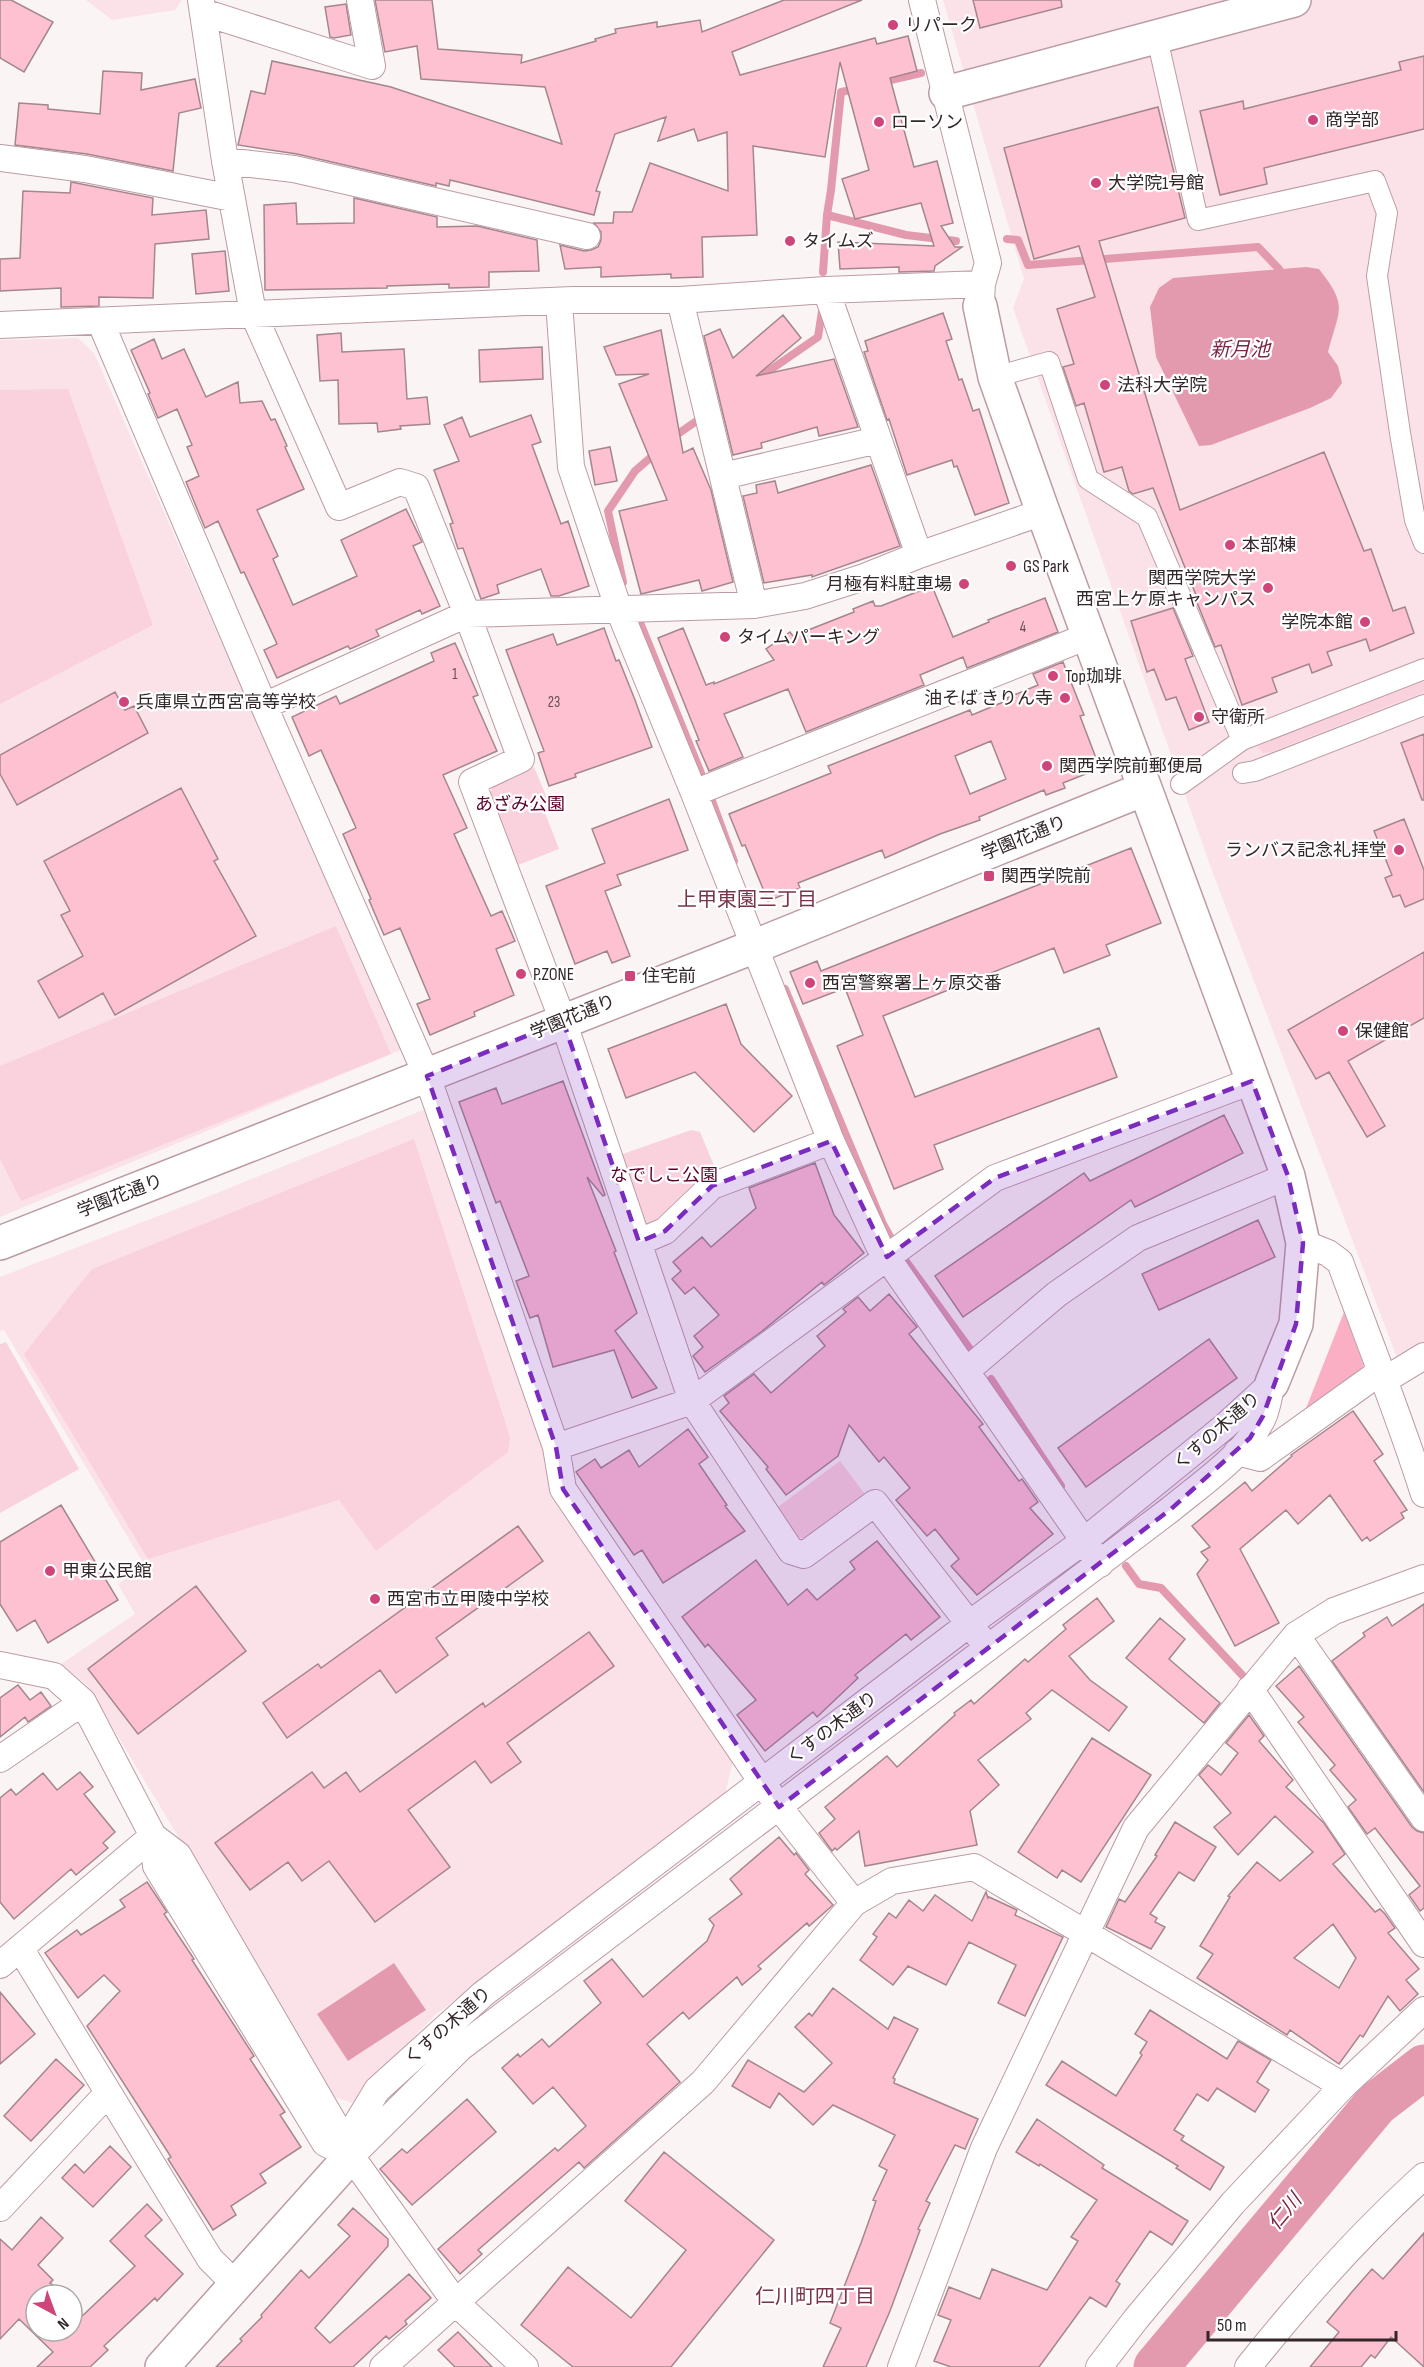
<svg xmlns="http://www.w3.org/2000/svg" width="1424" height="2367" font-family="'Sofia Sans Condensed','Noto Sans JP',sans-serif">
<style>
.built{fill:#fbe2e8}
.green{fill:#fad2dd}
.forest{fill:#faafc4}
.water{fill:#e39aaf}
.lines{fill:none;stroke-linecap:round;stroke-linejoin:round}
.stream{stroke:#e39aaf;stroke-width:8}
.river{stroke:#e39aaf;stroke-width:45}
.building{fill:#fec1d2;stroke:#a4868e;stroke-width:1.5;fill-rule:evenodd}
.pedestrian-casing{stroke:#bb9ca4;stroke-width:22}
.minor-casing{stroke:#bb9ca4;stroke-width:28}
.tertiary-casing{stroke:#bb9ca4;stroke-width:36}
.pedestrian{stroke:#fff;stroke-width:20}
.minor{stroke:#fff;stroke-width:26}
.tertiary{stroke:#fff;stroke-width:33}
.marked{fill:#7b2cbf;fill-opacity:0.2;stroke:#7b2cbf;stroke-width:4.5;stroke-dasharray:12 8;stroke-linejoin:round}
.poi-dot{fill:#cf4479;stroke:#fff;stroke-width:2}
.labels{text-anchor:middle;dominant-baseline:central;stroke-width:4.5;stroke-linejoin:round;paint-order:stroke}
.number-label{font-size:15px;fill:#664e54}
.poi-label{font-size:18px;fill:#33272a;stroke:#fff;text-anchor:start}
.park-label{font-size:18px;fill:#5a012b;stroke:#fff}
.street-label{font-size:18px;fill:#33272a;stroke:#fff}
.water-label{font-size:20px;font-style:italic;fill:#7b2646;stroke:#fff}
.neighbourhood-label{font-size:20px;fill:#78334a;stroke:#fff}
</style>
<rect width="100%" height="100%" fill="#fbf4f5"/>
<path class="built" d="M86 0H182L175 10 112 20Z
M943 0H1424V1347L1399 1363 1211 868 1013 308 1024 279Z
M78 338 94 353 401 1050 0 1217V340Z
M428 1108 545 1453 733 1761 724 1798 435 2015 352 2103 335 2097 87 1685 61 1664 135 1614 118 1584 145 1566 4 1330 0 1331V1277L197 1201Z"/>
<path class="green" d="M68 389 153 625 0 704V390Z
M1424 675V692L1271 752 1263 753 1258 747 1259 741Z
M534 767 552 810 545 813 559 849 513 867 488 799 493 786Z
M336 926 391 1054 21 1201 0 1159V1066Z
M691 1130 700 1132 718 1175 663 1222 644 1228 620 1155Z
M414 1139 510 1437 508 1452 376 1551 339 1500 148 1559 24 1354 92 1269Z
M6 1342 79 1469 0 1513V1344Z
M840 1461 867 1497 810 1540 794 1536 774 1510Z"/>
<path class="forest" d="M1344 1312 1364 1366 1303 1416Z"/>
<path class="water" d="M1306 267 1319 269C1349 307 1339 309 1328 352L1338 366 1342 383 1331 398 1310 408 1211 445 1199 446 1156 357 1150 307 1159 288 1173 278Z
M394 1963 426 2010 348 2061 317 2014Z"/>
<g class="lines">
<path class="stream" d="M882 82 921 73
M827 215 831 190 841 92 856 89
M1007 239 1018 240 1028 265 1258 247 1279 269
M823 272 827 215 906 235 956 241
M757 379 818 337 822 311
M672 438 698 420
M623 582 608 511 635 471 657 452
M639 620 701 773
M711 798 734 861
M785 989 883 1224 892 1240
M905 1260 970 1349
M991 1379 1061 1486
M1126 1566 1139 1584 1161 1588 1244 1677"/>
<path class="river" d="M1156 2367 1376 2104 1424 2067"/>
</g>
<path class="building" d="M0 0H11L53 22 24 72 0 58Z
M375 0H432L438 49 522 55 521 63 596 41 595 39 616 33 615 29 657 22V27L700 20 702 32 784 0H862L732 52 740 75 875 38 877 44 908 36 917 71 890 78 914 167 937 161 953 223 941 226 955 247H962L935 266 934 271 899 272V267L840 269 838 242 934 246 921 203 855 219 842 179 869 170 840 62 825 157 753 146 757 235 702 237 703 277 671 278V274L601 277V267L565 269 560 245 584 251 591 250 598 247 601 240V232L594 223H613L614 212H632L650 163 728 191 727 132 698 141 694 129 658 141 666 117 615 134 596 191 600 192 594 215 450 180 449 186 436 183V186L297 154 238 145 251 91 265 94 272 61 391 87 562 144 545 87 421 79 417 46 385 52Z
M973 0H1061L1062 7 980 28Z
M346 4 351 35 334 38 330 37 325 7Z
M1424 56V129L1264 168 1267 184 1220 195 1200 111 1243 101 1244 109 1401 70 1399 62Z
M103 71 142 73 141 90 195 79 201 108 179 113 173 171 87 154 15 145 19 103 48 105V109L100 114Z
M1158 107 1185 218 1099 241 1180 510 1324 452 1364 551 1371 549 1393 611 1405 607 1414 633 1370 651 1366 639 1327 652 1332 665 1312 673 1309 664 1272 678 1277 692 1242 705 1221 645 1215 647 1196 600H1198L1153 488 1133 494 1129 491 1122 467 1104 472 1084 403 1076 406 1063 367 1074 364 1057 309 1095 297 1079 246 1034 259 1004 148Z
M71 182 153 198 152 215 206 210 209 239 155 244 153 298 99 297V306L61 307V288L0 291V259L20 258 23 191 70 193Z
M354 198 437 217V227L477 226 537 240 539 271 489 272V287L449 288V284L387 286V288L265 290 264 205 296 203 297 224 354 223Z
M225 251 229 291 196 294 192 254Z
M943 313 952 339 946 341 959 380 962 379 973 411 979 409 1009 503 975 515 957 466 954 467 952 460 907 475 889 419 887 420 864 352 868 351 865 341Z
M783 315 801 338 756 376 834 359 858 427 819 436 817 427 761 443 762 448 733 455 704 336 720 329 733 358Z
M661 330 683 453 693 448 711 490 733 582 702 591 699 580 641 594 619 511 667 500 619 384 649 374 616 375 604 347Z
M341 333 342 352 404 349 407 399 427 397 430 424 400 426 401 429 378 432 377 423 339 424 338 380 320 381 317 335Z
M154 339 162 359 184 349 206 397 238 382 240 403 262 401 271 420 275 419 287 446 285 447 304 489 257 510 278 556 273 559 293 605 357 576 341 540 406 509 422 542 413 546 440 606 422 614 420 610 376 630 379 636 350 649 348 646 277 678 264 650 277 644 244 572 241 573 218 521 205 528 186 482 199 476 187 447 192 445 177 409 158 418 148 394 150 393 131 350Z
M542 347 543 379 480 382 479 350Z
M531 415 541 442 532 445 561 524 568 521 589 586 559 596H551L541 569 497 585 499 593 481 599 463 548 458 549 450 524 453 523 434 470 459 461 444 425 462 417 470 437Z
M610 447 617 481 595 485 589 451Z
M871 465 900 546 812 577V575L764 583 743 496 757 493 756 485 775 481 778 493Z
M932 586 953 637 989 622 988 620 1045 598 1058 632 967 668 963 657 920 675 924 685 806 732 788 689 724 714 743 757 709 771 696 741 699 740 658 638 683 628 706 685 714 682V684L774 660 766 649 790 632 793 636 854 612 853 609 873 601 875 606H881Z
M1173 608 1193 656 1185 659 1209 722 1189 730 1176 697 1166 700 1154 669 1147 672 1131 621Z
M604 628 616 661 619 660 635 700 652 747 575 774 576 777 549 786 538 753 544 751 506 650 553 634 557 645Z
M455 643 478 695 473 697 497 751 443 775 467 828 454 834 491 916 502 911 515 941 496 949 514 995 474 1012 475 1016 430 1035 417 1004 430 999 400 928 384 935 369 900 371 899 343 834 356 828 321 750 309 756 292 717 336 696 340 704 434 661 431 653Z
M1063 662 1084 715 1080 716 1096 758 1089 761 1093 771 1063 783 1065 788 1046 795 1044 790 979 817 980 820 940 834 885 858 882 850 798 883 800 888 768 901 745 845 742 846 729 814 831 773 828 766 970 710 972 715 1008 700 1007 698 1038 685 1033 674ZM991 741 1006 779 970 794 955 756Z
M115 692 125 710 134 706 148 733 17 805 0 774V755Z
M1424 734V800H1422L1401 743Z
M181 788 218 859 214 861 256 936 115 1015 103 993 59 1018 38 981 83 956 61 915 70 911 44 861Z
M669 799 688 850 617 875 621 885 605 891 630 956 612 963 607 951 575 964 546 886 605 863 592 829Z
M1404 819 1424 870V899L1405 907 1400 895 1393 897 1385 878 1392 875 1374 831Z
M1131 848 1161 923 1106 945 1110 955 1064 973 1054 948 883 1016 915 1097 1099 1028 1117 1077 934 1145 943 1169 894 1189 837 1046 863 1035 845 988 803 1004 790 972 817 961 821 971Z
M1424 952V1018L1348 1061 1385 1126 1367 1137 1329 1072 1316 1079 1288 1030Z
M726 1004 741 1044 792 1096 754 1132 695 1072 626 1098 608 1049Z
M563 1081 605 1195 603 1196 587 1177 616 1251 614 1252 637 1313 615 1331 657 1388 632 1398 614 1350 553 1367 538 1315 530 1318 516 1281 529 1276 500 1201 496 1203 459 1102 496 1088 502 1104Z
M1224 1115 1243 1153 1135 1207 1131 1200 963 1317 935 1276 1084 1173 1090 1181Z
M815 1163 834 1215 864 1253 824 1285 822 1282 761 1332 705 1372 693 1356 703 1347 694 1336 719 1315 694 1287 685 1294 672 1279 681 1271 673 1262 702 1237 711 1247 756 1208 749 1188Z
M1258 1220 1275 1257 1159 1310 1142 1274Z
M889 1294 917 1327 909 1334 983 1424 979 1427 1019 1481 1022 1479 1038 1502 1030 1508 1053 1534 977 1595 951 1566 959 1559 935 1529 927 1536 896 1500 910 1488 884 1457 879 1462 849 1425 838 1456 786 1495 766 1469 768 1467 720 1411 729 1403 724 1396 754 1374 771 1393 825 1346 817 1336 846 1312 843 1309 858 1297 870 1311Z
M1209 1339 1237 1378 1086 1487 1058 1448Z
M1353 1411 1383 1454 1374 1461 1407 1510 1401 1513 1404 1518 1370 1541 1367 1537 1362 1541 1330 1495 1298 1524 1286 1510 1240 1549 1279 1623 1235 1646 1197 1574 1208 1560 1201 1552 1210 1547 1192 1526 1245 1482 1252 1491 1292 1456 1291 1455Z
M688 1429 708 1457 699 1464 727 1505 725 1506 745 1531 663 1583 642 1550 634 1555 576 1472 595 1459 601 1468 629 1450 639 1467Z
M61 1505 118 1600 48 1643 35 1620 17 1631 0 1604V1542Z
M518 1526 543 1561 436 1638 448 1655 396 1693 380 1670 287 1738 263 1703 318 1664 321 1668Z
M877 1541 940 1617 911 1640 906 1634 855 1675 858 1678 817 1717 813 1712 765 1751 737 1715 756 1700 708 1644 705 1647 682 1617 756 1560 788 1605 807 1589 817 1600 855 1569 850 1562Z
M196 1586 246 1651 138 1734 88 1669Z
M1097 1598 1114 1621 1069 1656 1090 1680 1127 1707 1109 1731 1052 1690 1026 1713 1031 1719 978 1760 999 1785 970 1811 977 1845 865 1866 859 1831 837 1850 835 1848 832 1851 819 1833 835 1819 825 1807 887 1756 897 1767 955 1715 954 1713 971 1700 974 1704 1025 1659 1028 1662 1066 1629 1063 1625Z
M1424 1604V1792L1332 1661 1365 1636 1363 1633 1387 1617 1392 1626Z
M1160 1618 1185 1639 1169 1659 1220 1703 1204 1723 1126 1658Z
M589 1632 614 1666 507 1743 521 1762 491 1783 475 1761 408 1810 450 1867 375 1922 329 1861 302 1881 288 1862 250 1890 215 1843 312 1772 324 1788 346 1772 360 1792 483 1703 485 1707Z
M1299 1666 1412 1827 1417 1831 1424 1833V1908L1420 1911 1409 1895 1420 1886 1375 1828 1367 1834 1348 1807 1356 1800 1330 1770 1335 1765 1298 1722 1304 1717 1276 1686Z
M18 1685 30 1700 41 1692 51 1706 28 1722 25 1717 0 1737V1698Z
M1249 1715 1264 1736 1259 1741 1293 1780 1286 1787 1324 1823 1345 1854 1333 1864 1375 1912 1380 1909 1385 1914 1395 1928 1388 1933 1419 1969 1406 1980 1418 1994 1400 2011 1388 1996 1363 2037 1360 2035 1339 2064 1290 2030 1287 2035 1197 1978 1213 1954 1200 1946 1230 1897 1228 1896 1257 1862 1280 1881 1313 1852 1275 1816 1238 1855 1214 1827 1231 1813 1199 1775 1208 1765 1221 1775 1238 1753 1226 1743ZM1333 1924 1356 1958 1339 1988 1294 1958Z
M1092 1738 1151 1775 1081 1882 1062 1870 1057 1878 1018 1852Z
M80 1772 93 1787 84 1794 115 1832 103 1843 108 1848 76 1875 71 1869 14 1919 0 1902V1798L11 1789 16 1795 43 1773 57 1790Z
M1175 1822 1216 1847 1194 1881 1179 1872 1150 1914 1157 1918 1155 1922 1165 1927 1151 1949 1106 1927 1119 1899 1125 1902 1157 1856 1155 1855Z
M779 1837 794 1855 796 1853 809 1870 805 1874 833 1905 809 1926 807 1923 758 1966 761 1969 742 1985 737 1977 689 2019 683 2012 647 2044 680 2082 584 2168 579 2162 478 2250 482 2254 460 2274 438 2249 555 2148 558 2151 586 2126 553 2087 533 2104 502 2068 518 2054 520 2057 542 2039 549 2047 601 2003 584 1981 612 1959 643 1997 707 1941 714 1925 709 1919 742 1894 730 1879Z
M147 1882 167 1912 164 1914 194 1959 192 1960 254 2056 250 2059 285 2112 280 2115 301 2147 260 2174 266 2183 231 2206 236 2215 213 2230 168 2159 171 2157 87 2026 120 1991 104 1975 78 1998 45 1953 77 1930 81 1935 125 1907 120 1900Z
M986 1892 988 1898 989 1897 1017 1910 1015 1915 1063 1937 1025 2016 998 2003 1016 1965 969 1942 946 1985 908 1966 893 1985 860 1960 877 1937 873 1934 889 1913 896 1918 909 1900 923 1911 935 1895 972 1921Z
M833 1988 888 2029 894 2017 918 2029 893 2078 895 2079 894 2083 978 2119 965 2149 955 2145 926 2201 930 2203 918 2229 920 2230 890 2311 866 2367H823L841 2328 830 2323 861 2243 876 2201 873 2200 887 2170 879 2166 895 2135 833 2105 813 2125 779 2093 770 2108 732 2086 748 2060 804 2092 832 2063 795 2027 809 2013 812 2016Z
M0 1992 35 2034 0 2064Z
M1150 2010 1227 2059 1238 2041 1271 2060 1257 2082 1269 2090 1255 2112 1217 2088 1208 2101 1197 2094 1174 2130 1184 2136 1181 2140 1224 2167 1210 2190 1176 2168 1178 2166 1046 2085 1062 2061 1116 2096 1142 2055 1140 2053 1147 2042 1135 2034Z
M56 2059 84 2085 31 2141 4 2116Z
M467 2099 496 2132 412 2205 380 2169 402 2149 407 2153Z
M1037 2119 1104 2165 1102 2168 1188 2221 1172 2245 1150 2231 1116 2281 1120 2284 1106 2307 1090 2297 1039 2367H951L934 2361 951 2320 938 2315 949 2287 980 2299 992 2269 1047 2290 1078 2241 1071 2237 1097 2200 1040 2164 1039 2166 1016 2152Z
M110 2146 131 2167 93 2207 62 2178 75 2164 84 2173Z
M664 2152 774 2240 671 2367H573L521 2325 568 2267 631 2318 686 2250 625 2201Z
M147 2204 162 2220 145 2236 183 2274 157 2301 155 2298 104 2346 108 2350 90 2367H37L53 2352 19 2319 0 2339V2239L12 2250 41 2217 63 2238 38 2265 53 2280 50 2283 53 2285 49 2289 54 2295H36V2331H72V2313L79 2319 135 2266 110 2241Z
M353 2208 388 2239V2246L315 2328 330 2343 409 2274 431 2298 405 2321 407 2324 389 2339 386 2336 353 2367H216L242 2341 240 2339 262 2317 261 2315 301 2270 309 2278 350 2236 338 2225Z
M1424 2233V2367L1391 2337 1375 2358 1371 2355 1361 2367H1310L1339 2332 1327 2322 1351 2293 1372 2269 1383 2279Z
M458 2332 492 2367H455L438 2350Z"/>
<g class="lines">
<defs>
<path id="pedestrian" d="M1157 38 1198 220 1375 181 1387 213 1377 276 1400 433 1415 520 1424 543
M995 377 1049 362 1088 479 1147 517 1242 740
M1243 773 1255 771 1424 705
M1181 784 1242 740 1424 669"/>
<path id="minor" d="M201 0 225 161 253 313 339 507 400 482 416 487 467 614 521 759 472 782 563 1021 692 1401 791 1551 804 1555 875 1503 988 1648
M922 0 988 263 982 284 981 300
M203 12 372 66 360 0
M0 158 85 169 232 198
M225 161 294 169 587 236
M826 290 919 555
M680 300 754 605
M559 302 571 467 619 610 694 793 831 1141 879 1246 1100 1564
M100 321 264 706 427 1076 556 1447 563 1489 779 1807 854 1903
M0 325 573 300H680L826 290 982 284
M723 476 878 440
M264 706 467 614 754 605 805 596 864 577 919 555 1043 512
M694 793 1088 636
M639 1242 665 1231 712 1186 831 1141
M1303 1243 1328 1253 1340 1262C1368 1339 1399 1415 1424 1494
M966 1371 1057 1294 1138 1238 1288 1176
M1383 1381 1424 1356
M556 1447 692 1401 995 1178 1252 1081
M1237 1452 1260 1458 1380 1372
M1296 1635 1424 1818
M0 1665 54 1676 83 1702 153 1836 156 1866 325 2143 351 2156
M1250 1689 1424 1944
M0 1759 83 1702
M153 1836 178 1855 338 2130 351 2156 456 2303 525 2367
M20 1948 210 2259 236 2285
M0 1965 153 1836
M351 2156 357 2123 377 2090 483 1994 969 1624 1084 1541 1224 1427 1272 1383
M351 2156 460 2048 1171 1509C1201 1484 1249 1452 1264 1415 1268 1405 1269 1394 1272 1383
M0 2208 108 2093
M383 2367 703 2082 854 1903 892 1881 974 1867 1343 2086
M901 2367 984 2148 1136 1828 1296 1635 1334 1611 1424 1578
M1099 2367 1136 2319 1233 2203 1343 2086 1424 2010
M1248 2367C1302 2299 1360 2234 1424 2176"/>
<path id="tertiary" d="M946 93 1294 0
M980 306 995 377 1043 512 1288 1176 1303 1243 1296 1324 1272 1383
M0 1243 753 947 1144 789
M162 2367 351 2156"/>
</defs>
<use href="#pedestrian" class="pedestrian-casing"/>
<use href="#minor" class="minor-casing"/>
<use href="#tertiary" class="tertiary-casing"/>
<use href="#pedestrian" class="pedestrian"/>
<use href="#minor" class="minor"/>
<use href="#tertiary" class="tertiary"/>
</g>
<path class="marked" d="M563 1021 639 1242 665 1231 712 1186 831 1141 887 1257 995 1178 1252 1081 1288 1176 1303 1243 1296 1324 1263 1416 1250 1438 1171 1509 779 1807 563 1489 556 1447 427 1076Z"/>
<g class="poi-dot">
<circle cx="893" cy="25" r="6"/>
<circle cx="1313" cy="120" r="6"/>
<circle cx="879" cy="122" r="6"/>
<circle cx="1096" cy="183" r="6"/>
<circle cx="790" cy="241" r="6"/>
<circle cx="1105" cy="385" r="6"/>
<circle cx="1230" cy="545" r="6"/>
<circle cx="1011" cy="566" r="6"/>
<circle cx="964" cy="584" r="6"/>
<circle cx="1268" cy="588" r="6"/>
<circle cx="1365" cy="622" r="6"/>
<circle cx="725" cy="637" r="6"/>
<circle cx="1053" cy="676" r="6"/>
<circle cx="1065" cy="698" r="6"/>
<circle cx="124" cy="702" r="6"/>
<circle cx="1199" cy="717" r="6"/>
<circle cx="1047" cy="766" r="6"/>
<circle cx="1399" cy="850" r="6"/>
<rect x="983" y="870" width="12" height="12" rx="3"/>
<circle cx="521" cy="974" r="6"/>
<rect x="624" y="970" width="12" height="12" rx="3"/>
<circle cx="810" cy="983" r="6"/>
<circle cx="1343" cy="1031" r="6"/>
<circle cx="50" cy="1571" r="6"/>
<circle cx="375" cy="1599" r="6"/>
</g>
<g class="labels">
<g class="number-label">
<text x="1023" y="627">4</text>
<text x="455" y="674">1</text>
<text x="554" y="702">23</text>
</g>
<g class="poi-label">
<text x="905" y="25">リパーク</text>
<text x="1325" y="120">商学部</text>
<text x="891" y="122">ローソン</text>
<text x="1108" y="183">大学院1号館</text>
<text x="802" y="241">タイムズ</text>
<text x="1117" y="385">法科大学院</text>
<text x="1242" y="545">本部棟</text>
<text x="1023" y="566">GS Park</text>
<text x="1256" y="578" text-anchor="end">関西学院大学<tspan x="1256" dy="21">西宮上ケ原キャンパス</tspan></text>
<text x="952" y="584" text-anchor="end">月極有料駐車場</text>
<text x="1353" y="622" text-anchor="end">学院本館</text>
<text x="737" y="637">タイムパーキング</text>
<text x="1065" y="676">Top珈琲</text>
<text x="1053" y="698" text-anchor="end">油そば きりん寺</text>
<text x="136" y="702">兵庫県立西宮高等学校</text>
<text x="1211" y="717">守衛所</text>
<text x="1059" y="766">関西学院前郵便局</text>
<text x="1387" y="850" text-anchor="end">ランバス記念礼拝堂</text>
<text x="1001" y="876">関西学院前</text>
<text x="533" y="974">P.ZONE</text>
<text x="642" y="976">住宅前</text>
<text x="822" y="983">西宮警察署上ヶ原交番</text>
<text x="1355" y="1031">保健館</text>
<text x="62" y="1571">甲東公民館</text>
<text x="387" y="1599">西宮市立甲陵中学校</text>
</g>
<g class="park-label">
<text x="520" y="804">あざみ公園</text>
<text x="664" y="1175">なでしこ公園</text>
</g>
<g class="street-label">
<text transform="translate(1024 838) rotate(-22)">学園花通り</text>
<text transform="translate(573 1017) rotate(-22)">学園花通り</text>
<text transform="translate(120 1196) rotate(-21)">学園花通り</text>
<text transform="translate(1217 1431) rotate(-41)">くすの木通り</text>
<text transform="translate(832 1728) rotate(-37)">くすの木通り</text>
<text transform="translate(448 2026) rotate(-41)">くすの木通り</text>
</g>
<g class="water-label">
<text x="1240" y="350">新月池</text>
<text transform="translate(1285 2212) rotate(-50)">仁川</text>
</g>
<g class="neighbourhood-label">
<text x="747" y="900">上甲東園三丁目</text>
<text x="815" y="2297">仁川町四丁目</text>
</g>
</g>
<g transform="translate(54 2313) rotate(139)"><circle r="28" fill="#ffffff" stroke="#ada9aa" stroke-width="1.5"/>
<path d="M0-4.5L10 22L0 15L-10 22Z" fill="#cf4479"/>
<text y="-9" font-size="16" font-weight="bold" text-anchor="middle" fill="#33272a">N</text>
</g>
<path d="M1208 2331v9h188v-9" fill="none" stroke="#33272a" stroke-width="3"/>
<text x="1217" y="2331" font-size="18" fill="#33272a" stroke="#ffffff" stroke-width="4.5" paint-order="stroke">50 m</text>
</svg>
